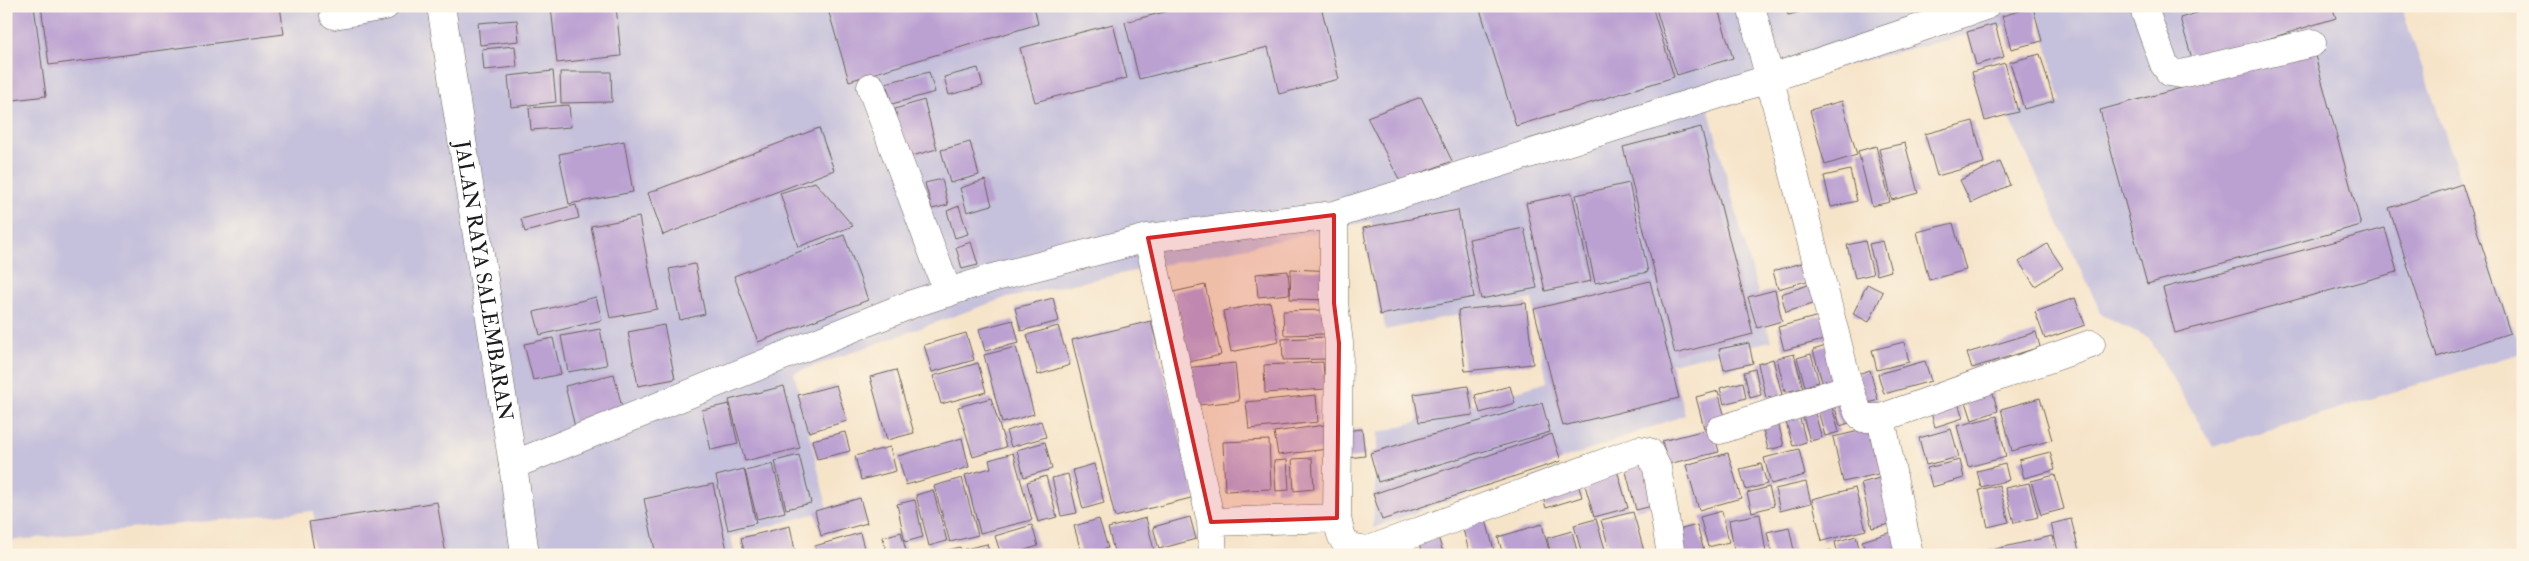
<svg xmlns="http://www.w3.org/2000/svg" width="2529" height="561" font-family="'IM FELL Double Pica',serif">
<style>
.industrial{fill:#c5c0db}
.building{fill:#bba1d2}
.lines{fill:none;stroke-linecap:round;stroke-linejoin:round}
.minor-casing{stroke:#686259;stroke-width:29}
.major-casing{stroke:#686259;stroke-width:29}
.minor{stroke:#fff;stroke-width:28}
.major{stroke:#fff;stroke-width:28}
.marked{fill:#d62828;fill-opacity:0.2;stroke:#d62828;stroke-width:4;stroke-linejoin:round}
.labels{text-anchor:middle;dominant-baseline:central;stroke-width:4;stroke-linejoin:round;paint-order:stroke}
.street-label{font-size:21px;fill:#1c1c1c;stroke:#fcf5e5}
</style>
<rect width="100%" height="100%" fill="#fcf5e5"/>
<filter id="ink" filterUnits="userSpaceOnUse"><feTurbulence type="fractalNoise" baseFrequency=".02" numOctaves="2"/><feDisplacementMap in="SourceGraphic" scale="10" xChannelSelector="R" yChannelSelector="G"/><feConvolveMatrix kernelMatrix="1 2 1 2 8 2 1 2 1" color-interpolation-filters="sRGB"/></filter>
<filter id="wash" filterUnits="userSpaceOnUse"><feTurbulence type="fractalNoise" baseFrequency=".0096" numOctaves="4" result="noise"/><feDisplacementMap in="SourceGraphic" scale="20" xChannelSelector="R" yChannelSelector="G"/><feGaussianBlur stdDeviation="1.12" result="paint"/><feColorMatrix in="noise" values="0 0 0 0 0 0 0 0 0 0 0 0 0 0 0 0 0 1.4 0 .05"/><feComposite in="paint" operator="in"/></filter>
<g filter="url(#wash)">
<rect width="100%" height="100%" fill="#f6e4c9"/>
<path class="industrial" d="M6 6H2401L2521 353 2213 447 2149 338 2102 315 2007 112 2061 102 2039 17 1838 67 1708 107 1771 341 1671 364 1685 415 1373 528 1378 433 1547 382 1532 299 1385 330 1371 221 1002 299 794 373 828 510 731 537 735 554 320 555 313 511 6 541Z"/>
<g id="blocks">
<path class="building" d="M6 6H34L46 96 6 101Z
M41 6H280L284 34 49 65Z
M551 6H616L621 56 557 63Z
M827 6H1034L1038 24 849 81Z
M1143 6H1156L1145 11Z
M1188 6H1321L1339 79 1279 94 1268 47 1139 79 1125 22Z
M1479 6H1652L1674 77 1516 126Z
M1655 6H1717L1733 58 1677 75Z
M1785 6H1818V7L1788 15Z
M2220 6H2332L2336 18 2193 62 2180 18Z
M2033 7 2042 41 2011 49 2002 16Z
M517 20 519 41 480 45 478 23Z
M1113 24 1127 78 1035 102 1020 48Z
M1995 24 2004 57 1976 65 1967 32Z
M515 46 517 67 484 70 482 49Z
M2314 52 2361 225 2147 284 2100 110Z
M2040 54 2054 101 2024 109 2010 62Z
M2005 63 2018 112 1985 121 1972 72Z
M978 68 983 86 949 95 944 77Z
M553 71 556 102 511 107 508 76Z
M560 72H611L612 102 561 103Z
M929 72 935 92 892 104 886 83Z
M1421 97 1452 161 1400 181 1367 117Z
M924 100 937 149 908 157 895 109Z
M1842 101 1857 155 1825 165 1810 110Z
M569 105 571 127 531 130 529 108Z
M1973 121 1984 163 1937 176 1925 134Z
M1701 127 1753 334 1675 354 1623 147Z
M819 128 834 170 663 235 648 193Z
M624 141 633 192 569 204 559 154Z
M970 142 979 175 950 183 941 150Z
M1905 143 1918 193 1892 200 1879 149Z
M1876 146 1890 202 1872 206 1858 151Z
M2000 162 2010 185 1971 203 1960 180Z
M1850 170 1857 201 1831 207 1824 176Z
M942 179 948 205 932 209 925 183Z
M985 180 992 205 967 212 960 188Z
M815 182 853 226 798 247 780 193Z
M1629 183 1648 272 1595 283 1576 195Z
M2462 184 2510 333 2437 357 2389 208Z
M1572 193 1591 281 1545 291 1526 203Z
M576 205 579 218 525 232 521 219Z
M959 206 968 234 955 238 947 211Z
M1458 210 1474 297 1380 315 1363 228Z
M639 217 657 309 610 318 591 226Z
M1953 223 1966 270 1929 280 1917 232Z
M1524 228 1537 288 1481 299 1469 239Z
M2385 228 2397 272 2175 333 2163 288Z
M844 235 868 300 758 342 734 276Z
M1865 241 1873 274 1855 278 1847 245Z
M1883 241 1891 271 1877 275 1869 244Z
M971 242 978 265 962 269 956 247Z
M2047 244 2063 268 2035 286 2019 262Z
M1813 260 1817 278 1778 289 1773 271Z
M695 264 705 314 680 320 669 269Z
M1291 269 1334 271 1333 300 1290 299Z
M1288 271 1290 294 1258 297 1256 274Z
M1650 281 1679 398 1563 426 1534 309Z
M1817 282 1823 301 1786 312 1781 294Z
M1867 284 1883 292 1869 322 1853 314Z
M1205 285 1221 355 1189 362 1173 292Z
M1775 290 1782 321 1757 328 1748 297Z
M596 297 602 320 540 335 534 312Z
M1053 298 1059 321 1021 331 1015 308Z
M2075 298 2085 325 2045 339 2035 312Z
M1270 302 1279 342 1231 352 1223 311Z
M1526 303 1533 364 1465 371 1458 310Z
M1323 310 1324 334 1284 335 1283 311Z
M1826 314 1832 338 1784 350 1778 327Z
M1013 320 1019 343 985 351 979 329Z
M1151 321 1195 497 1115 517 1072 340Z
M664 325 675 379 638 386 628 332Z
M1058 326 1070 365 1038 375 1027 335Z
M600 329 607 365 568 372 561 336Z
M2036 332 2040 347 1972 368 1967 353Z
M966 333 974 360 932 372 924 345Z
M1326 337 1327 359 1283 360 1282 339Z
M553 338 561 374 533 380 524 344Z
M1904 342 1909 362 1877 370 1872 350Z
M1749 343 1753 363 1724 370 1719 349Z
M1832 344 1841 377 1822 382 1813 350Z
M1016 347 1034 414 1002 423 984 355Z
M1794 354 1803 388 1785 392 1777 358Z
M1811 354 1819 382 1805 386 1797 358Z
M1773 359 1782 395 1766 398 1758 364Z
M1925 361 1931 381 1884 394 1878 374Z
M1323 362 1325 389 1265 393 1264 365Z
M978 363 986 392 941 404 933 376Z
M1235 363 1239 401 1188 406 1184 368Z
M1755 369 1761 395 1750 398 1744 372Z
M896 370 914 433 887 440 870 377Z
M1870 370 1878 400 1856 407 1848 377Z
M614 374 624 416 575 427 565 386Z
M1743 382 1746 398 1724 404 1720 388Z
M1990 384 1998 411 1972 420 1963 393Z
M836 385 847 421 809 432 798 395Z
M784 386 800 448 745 461 729 400Z
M1468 386 1473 415 1419 422 1414 394Z
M1510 386 1515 403 1480 413 1475 395Z
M1718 391 1726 422 1704 428 1696 397Z
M1955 394 1963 418 1935 427 1928 402Z
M1316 395 1318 422 1249 429 1246 402Z
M1848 396 1855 421 1840 426 1833 400Z
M991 398 1006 447 973 457 958 407Z
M2040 398 2052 440 2012 451 2001 409Z
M1542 403 1550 432 1378 482 1370 453Z
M1831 403 1839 432 1825 436 1817 407Z
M729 404 738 444 711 450 702 410Z
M1814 410 1822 438 1810 441 1802 413Z
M1799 415 1806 442 1793 446 1785 419Z
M1997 416 2006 457 1968 467 1957 426Z
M1041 421 1046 437 1011 447 1006 431Z
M1778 422 1784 446 1768 450 1762 425Z
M1325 425 1328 449 1278 455 1274 432Z
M1877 427 1887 472 1843 482 1833 437Z
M1713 428 1719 452 1668 464 1662 441Z
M1362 429 1365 456 1348 458 1345 431Z
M1951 429 1959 457 1926 465 1919 438Z
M845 432 850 451 817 459 812 440Z
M1552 434 1561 461 1382 520 1373 494Z
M962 438 969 467 906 485 898 456Z
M1269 440 1271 489 1225 491 1223 442Z
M1045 442 1052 469 1024 477 1017 450Z
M890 447 896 471 861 480 855 456Z
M1799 449 1805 475 1771 484 1764 458Z
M2050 452 2055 470 2024 478 2019 460Z
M1013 453 1032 520 980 533 965 475 991 468 989 460Z
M1728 453 1741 498 1699 510 1686 465Z
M799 455 811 503 786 509 775 461Z
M1312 458 1314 489 1294 491 1292 459Z
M1287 460 1289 490 1276 491 1274 461Z
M1960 460 1964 478 1932 487 1927 468Z
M1649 462 1660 504 1636 510 1625 468Z
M773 464 785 512 757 519 745 471Z
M1094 464 1104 503 1083 509 1073 470Z
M1761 464 1767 484 1746 490 1740 469Z
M2005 464 2009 480 1981 487 1977 471Z
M744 469 756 523 728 530 716 476Z
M1617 470 1628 508 1594 517 1583 478Z
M1068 474 1077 513 1061 516 1052 478Z
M2055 475 2064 509 2041 515 2031 481Z
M1046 476 1057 517 1038 522 1027 482Z
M1887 476 1899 522 1872 528 1861 483Z
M962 478 978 535 950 542 934 486Z
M1577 481 1582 497 1546 508 1541 491Z
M1806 482 1811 503 1780 511 1775 489Z
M2029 483 2038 517 2014 523 2005 488Z
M713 484 728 555H656L644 499Z
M1999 485 2009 522 1988 527 1979 490Z
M1769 487 1774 506 1752 512 1747 493Z
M1855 488 1866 530 1822 541 1812 499Z
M933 490 947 541 929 546 916 495Z
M860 498 867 523 821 536 815 511Z
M915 500 923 537 905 542 897 504Z
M437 502 446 555H315L309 522Z
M1722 511 1729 542 1708 547 1700 517Z
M1633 512 1644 551 1630 555H1611L1601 520Z
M1760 514 1766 553 1735 555 1729 520Z
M1485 516 1494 550 1470 555 1461 522Z
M1190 517 1196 539 1159 549 1153 527Z
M1146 518 1154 550 1136 555H1115L1108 528Z
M1099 519 1108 548 1082 555 1074 526Z
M1596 519 1605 549 1582 555 1574 525Z
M2071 519 2080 555H2059L2051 524Z
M1542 524 1550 555H1503L1498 537Z
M1032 525 1038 546 1009 555H1001L995 536Z
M1697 525 1705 555H1680L1674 531Z
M790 526 796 555H745L741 538Z
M1789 527 1795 555H1772L1767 532Z
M1572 531 1578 555H1551L1547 538Z
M1895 531 1902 555H1866L1862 541Z
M901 532 907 555H887L883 537Z
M860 533 865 552 855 555H817L815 546Z
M1856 536 1861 555H1838L1835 542Z
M2052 536 2056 555H1975L1974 554Z
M1438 537 1444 555H1422L1419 543Z
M987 544 990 555H967L965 549Z
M960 547 962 555H941V552Z
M1831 550 1832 555H1811V554Z"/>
</g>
</g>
<g filter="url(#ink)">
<use href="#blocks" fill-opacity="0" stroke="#686259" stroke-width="1"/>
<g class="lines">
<defs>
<path id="minor" d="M1751 6 1849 388 1858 412 1863 418H1881L1909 555
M2143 6 2164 64 2170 72 2181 74 2312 43
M334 15 385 6
M871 87 948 293
M1334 215V303L1339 343 1337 518C1342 541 1343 548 1369 550L1639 450 1649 452 1657 468 1671 555
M1148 238 1211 522 1213 555
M1881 418 2091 344
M1720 430 1849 388
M513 465 912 304 992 278 1148 238 1334 215 1771 78 1985 6
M1211 522 1337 518"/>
<g id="major">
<path id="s1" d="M441 6 513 465 525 555"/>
</g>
</defs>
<use href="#minor" class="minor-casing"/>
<use href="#major" class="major-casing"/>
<use href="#minor" class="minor"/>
<use href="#major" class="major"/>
</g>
</g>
<path class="marked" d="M1334 215V303L1339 343 1337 518 1211 522 1148 238Z"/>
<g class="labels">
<g class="street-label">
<text stroke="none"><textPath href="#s1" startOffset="278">JALAN RAYA SALEMBARAN</textPath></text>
</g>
</g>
<rect width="2529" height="561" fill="none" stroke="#fcf5e5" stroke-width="25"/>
</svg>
